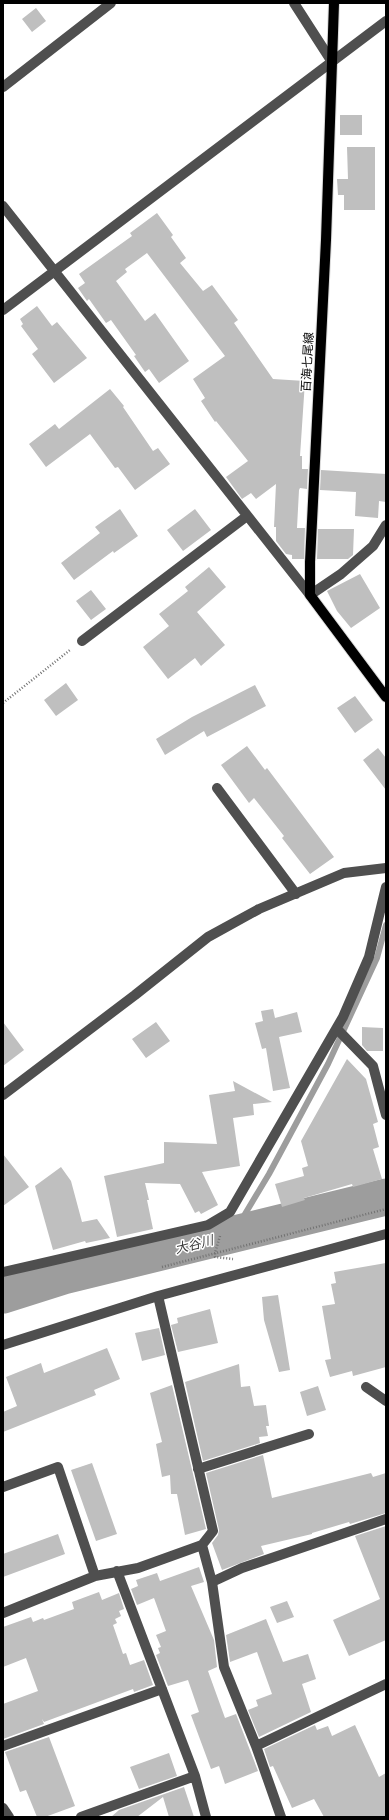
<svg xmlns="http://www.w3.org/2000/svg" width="389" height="1820" font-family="Quicksand,'Noto Sans JP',sans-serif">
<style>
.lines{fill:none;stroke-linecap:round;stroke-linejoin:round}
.stream{stroke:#9d9d9d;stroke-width:6}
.river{stroke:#9d9d9d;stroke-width:37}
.building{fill:#bfbfbf}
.major-casing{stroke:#dbdbdb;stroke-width:12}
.path{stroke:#717171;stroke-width:2.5;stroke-dasharray:1 2;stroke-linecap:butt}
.minor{stroke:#4f4f4f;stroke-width:10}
.major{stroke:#000;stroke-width:10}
.labels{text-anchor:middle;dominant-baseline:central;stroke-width:3;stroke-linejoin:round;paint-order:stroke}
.street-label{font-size:12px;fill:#000;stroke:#fff}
.water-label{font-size:13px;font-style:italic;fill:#3e3e3e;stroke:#fff}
</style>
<rect width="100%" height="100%" fill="#fff"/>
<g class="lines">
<path class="stream" d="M237 1233 245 1214 269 1174 328 1064 377 958 386 925"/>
<path class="river" d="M3 1295 63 1276 386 1197"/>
</g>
<path class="building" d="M36 8 46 21 32 32 22 19Z
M340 115H362V135H340Z
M347 147H375V210H344V195H338L337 179H348Z
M157 213 173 235 171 237 186 258 180 263 203 291 212 285 238 320 234 323 273 379 305 381 300 456H302V469H308L307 489 300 488 299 490 297 528H305L304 559H292V555L286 554 276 541V527H274L276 484 256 499 251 493 242 499 226 477 248 461 216 421 215 422 201 401 205 398 193 379 225 356 147 253 125 269 127 272 116 281 145 321 155 313 189 361 159 383 149 369 145 372 134 356 136 355 111 320 106 323 89 299 87 301 78 288 85 283 79 274 132 236 130 233Z
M37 306 52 326 57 322 87 358 54 383 32 354 38 349 21 326 23 324 20 319Z
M110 389 124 406 123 407 153 451 158 448 170 464 135 490 118 467 115 468 90 434 46 467 29 444 55 424 59 429Z
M321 470 386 474V502L379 501 378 518 355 516 356 492 320 490Z
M120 509 138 536 114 553 113 551 74 580 61 563 100 533 95 527Z
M195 509 211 530 183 551 167 530Z
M318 529H354L353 555 348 559H317Z
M209 567 226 587 197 612 225 645 201 666 195 658 168 679 143 647 169 626 159 614 188 591 185 587Z
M360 574 380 608 351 628 337 611 327 591Z
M91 590 106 609 91 620 76 601Z
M66 683 78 700 56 716 44 700Z
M255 685 266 706 207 737 204 731 165 755 156 739 192 717Z
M355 696 373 720 355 733 337 708Z
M247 746 265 770 267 768 334 857 310 874 282 838 284 836 254 798 249 803 221 765Z
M378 748 386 758V790L363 760Z
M273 1009 275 1018 297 1012 302 1032 279 1037 290 1088 273 1091 266 1048 262 1049 255 1023 263 1021 261 1011Z
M3 1022 24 1050 3 1066Z
M156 1022 170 1041 146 1058 132 1039Z
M362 1027 383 1028V1051H367L362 1045Z
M347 1059 366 1079 378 1122 373 1124 379 1147 373 1149 382 1179 353 1187 352 1184 304 1198 305 1200 282 1207 275 1184 304 1176 302 1168 308 1166 301 1141Z
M233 1081 272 1102 253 1104 254 1115 233 1118 240 1166 202 1172 218 1205 201 1214 199 1211 195 1213 180 1184 145 1183 149 1200H147L153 1229 117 1237 104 1176 164 1163V1142L217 1144 209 1095 235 1091Z
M3 1154 29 1187 3 1206Z
M61 1167 71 1181 82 1222 97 1219 110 1238 86 1243 85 1241 53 1250 35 1186Z
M386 1263V1367L353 1376 352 1371 330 1377 325 1360 331 1359 322 1306 335 1304 331 1284 336 1283 334 1272Z
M278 1295 290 1370 279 1372 264 1320 262 1297Z
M210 1309 218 1343 178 1352 171 1325 178 1323 177 1318Z
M159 1328 165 1355 142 1361 135 1333Z
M107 1348 120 1379 94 1390 96 1395 3 1432V1412L17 1406 6 1377 41 1363 44 1373Z
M239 1364 241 1387 250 1386 254 1406 266 1405 269 1426H266L268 1436 259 1437 260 1443 203 1461 185 1382Z
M172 1385 206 1529 185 1535 177 1494H171L170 1475 162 1477 156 1444 162 1442 150 1393Z
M318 1386 326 1410 307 1416 300 1392Z
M263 1455 272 1498 371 1473 373 1477 386 1473V1513L350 1524 349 1522 312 1533V1534L261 1546 264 1554 222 1570 212 1543 218 1535 219 1530 206 1473Z
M92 1463 117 1534 96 1541 71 1470Z
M386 1526V1640L349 1656 333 1620 380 1599 355 1536Z
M58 1534 65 1554 3 1577V1554Z
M199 1567 204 1582 191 1586 214 1640 217 1667 208 1671 225 1718 236 1714 258 1771 225 1784 219 1766 211 1769 191 1715 199 1712 188 1680 168 1686 156 1655 160 1653 158 1648 161 1647 156 1635 166 1631 154 1598 137 1605 131 1589 138 1586 136 1580 157 1573 160 1581Z
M99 1592 102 1600 119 1593 124 1609 119 1611 121 1616 115 1619 117 1623 113 1625 123 1654 126 1653 130 1665 144 1660 153 1685 134 1692 133 1689 44 1722 42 1719 44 1724 3 1739V1704L38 1691 26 1658 3 1667V1627L31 1617 33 1622 43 1618 44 1620 74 1609 72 1602Z
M287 1601 294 1617 277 1623 270 1607Z
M266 1619 283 1662 308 1654 316 1679 302 1684 311 1712 259 1737 248 1710 258 1706 256 1700 272 1694 257 1652 230 1662 226 1635Z
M315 1725 317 1730 328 1726 332 1736 355 1725 379 1777 386 1773V1817H324L314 1799 292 1808 273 1766 270 1767 264 1749Z
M49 1737 75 1806 45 1817H37L26 1790 20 1792 5 1752Z
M169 1753 177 1776 139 1789 130 1767Z
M184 1787 194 1817H169L163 1797 137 1817H111L119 1810Z"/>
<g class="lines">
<defs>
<path id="major" d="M334 3 326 240 310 562V595L386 697"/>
</defs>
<use href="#major" class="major-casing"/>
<path class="path" d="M3 703 70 650
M220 1236 215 1253V1257L233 1259
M162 1267 386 1209"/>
<path class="minor" d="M294 3 332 62
M3 87 111 3
M3 206 310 595 341 574 373 546 386 525
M3 310 386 21
M82 641 247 516
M217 788 296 894
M337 1029 373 1066 386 1115
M3 1095 135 995 208 937 259 909 344 873 386 868
M3 1272 208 1225 230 1212 343 1017 369 957 386 887
M158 1296 213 1531 202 1545
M3 1345 158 1296 386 1234
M366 1387 386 1401
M198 1469 309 1434
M3 1487 58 1467 95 1576
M117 1571 195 1776 206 1817
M212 1582 224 1667 256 1746
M3 1613 95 1576 138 1568 202 1545 212 1582 242 1568 386 1519
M3 1746 162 1689
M3 1808 9 1817
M81 1817 195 1776
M281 1817 256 1746 386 1684"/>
<use href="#major" class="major"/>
</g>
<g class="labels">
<g class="street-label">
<text transform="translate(307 362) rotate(-87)">百海七尾線</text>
</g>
<g class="water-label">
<text transform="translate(194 1244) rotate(-14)">大谷川</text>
</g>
</g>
<rect width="389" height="1820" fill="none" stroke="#000000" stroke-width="8"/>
</svg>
